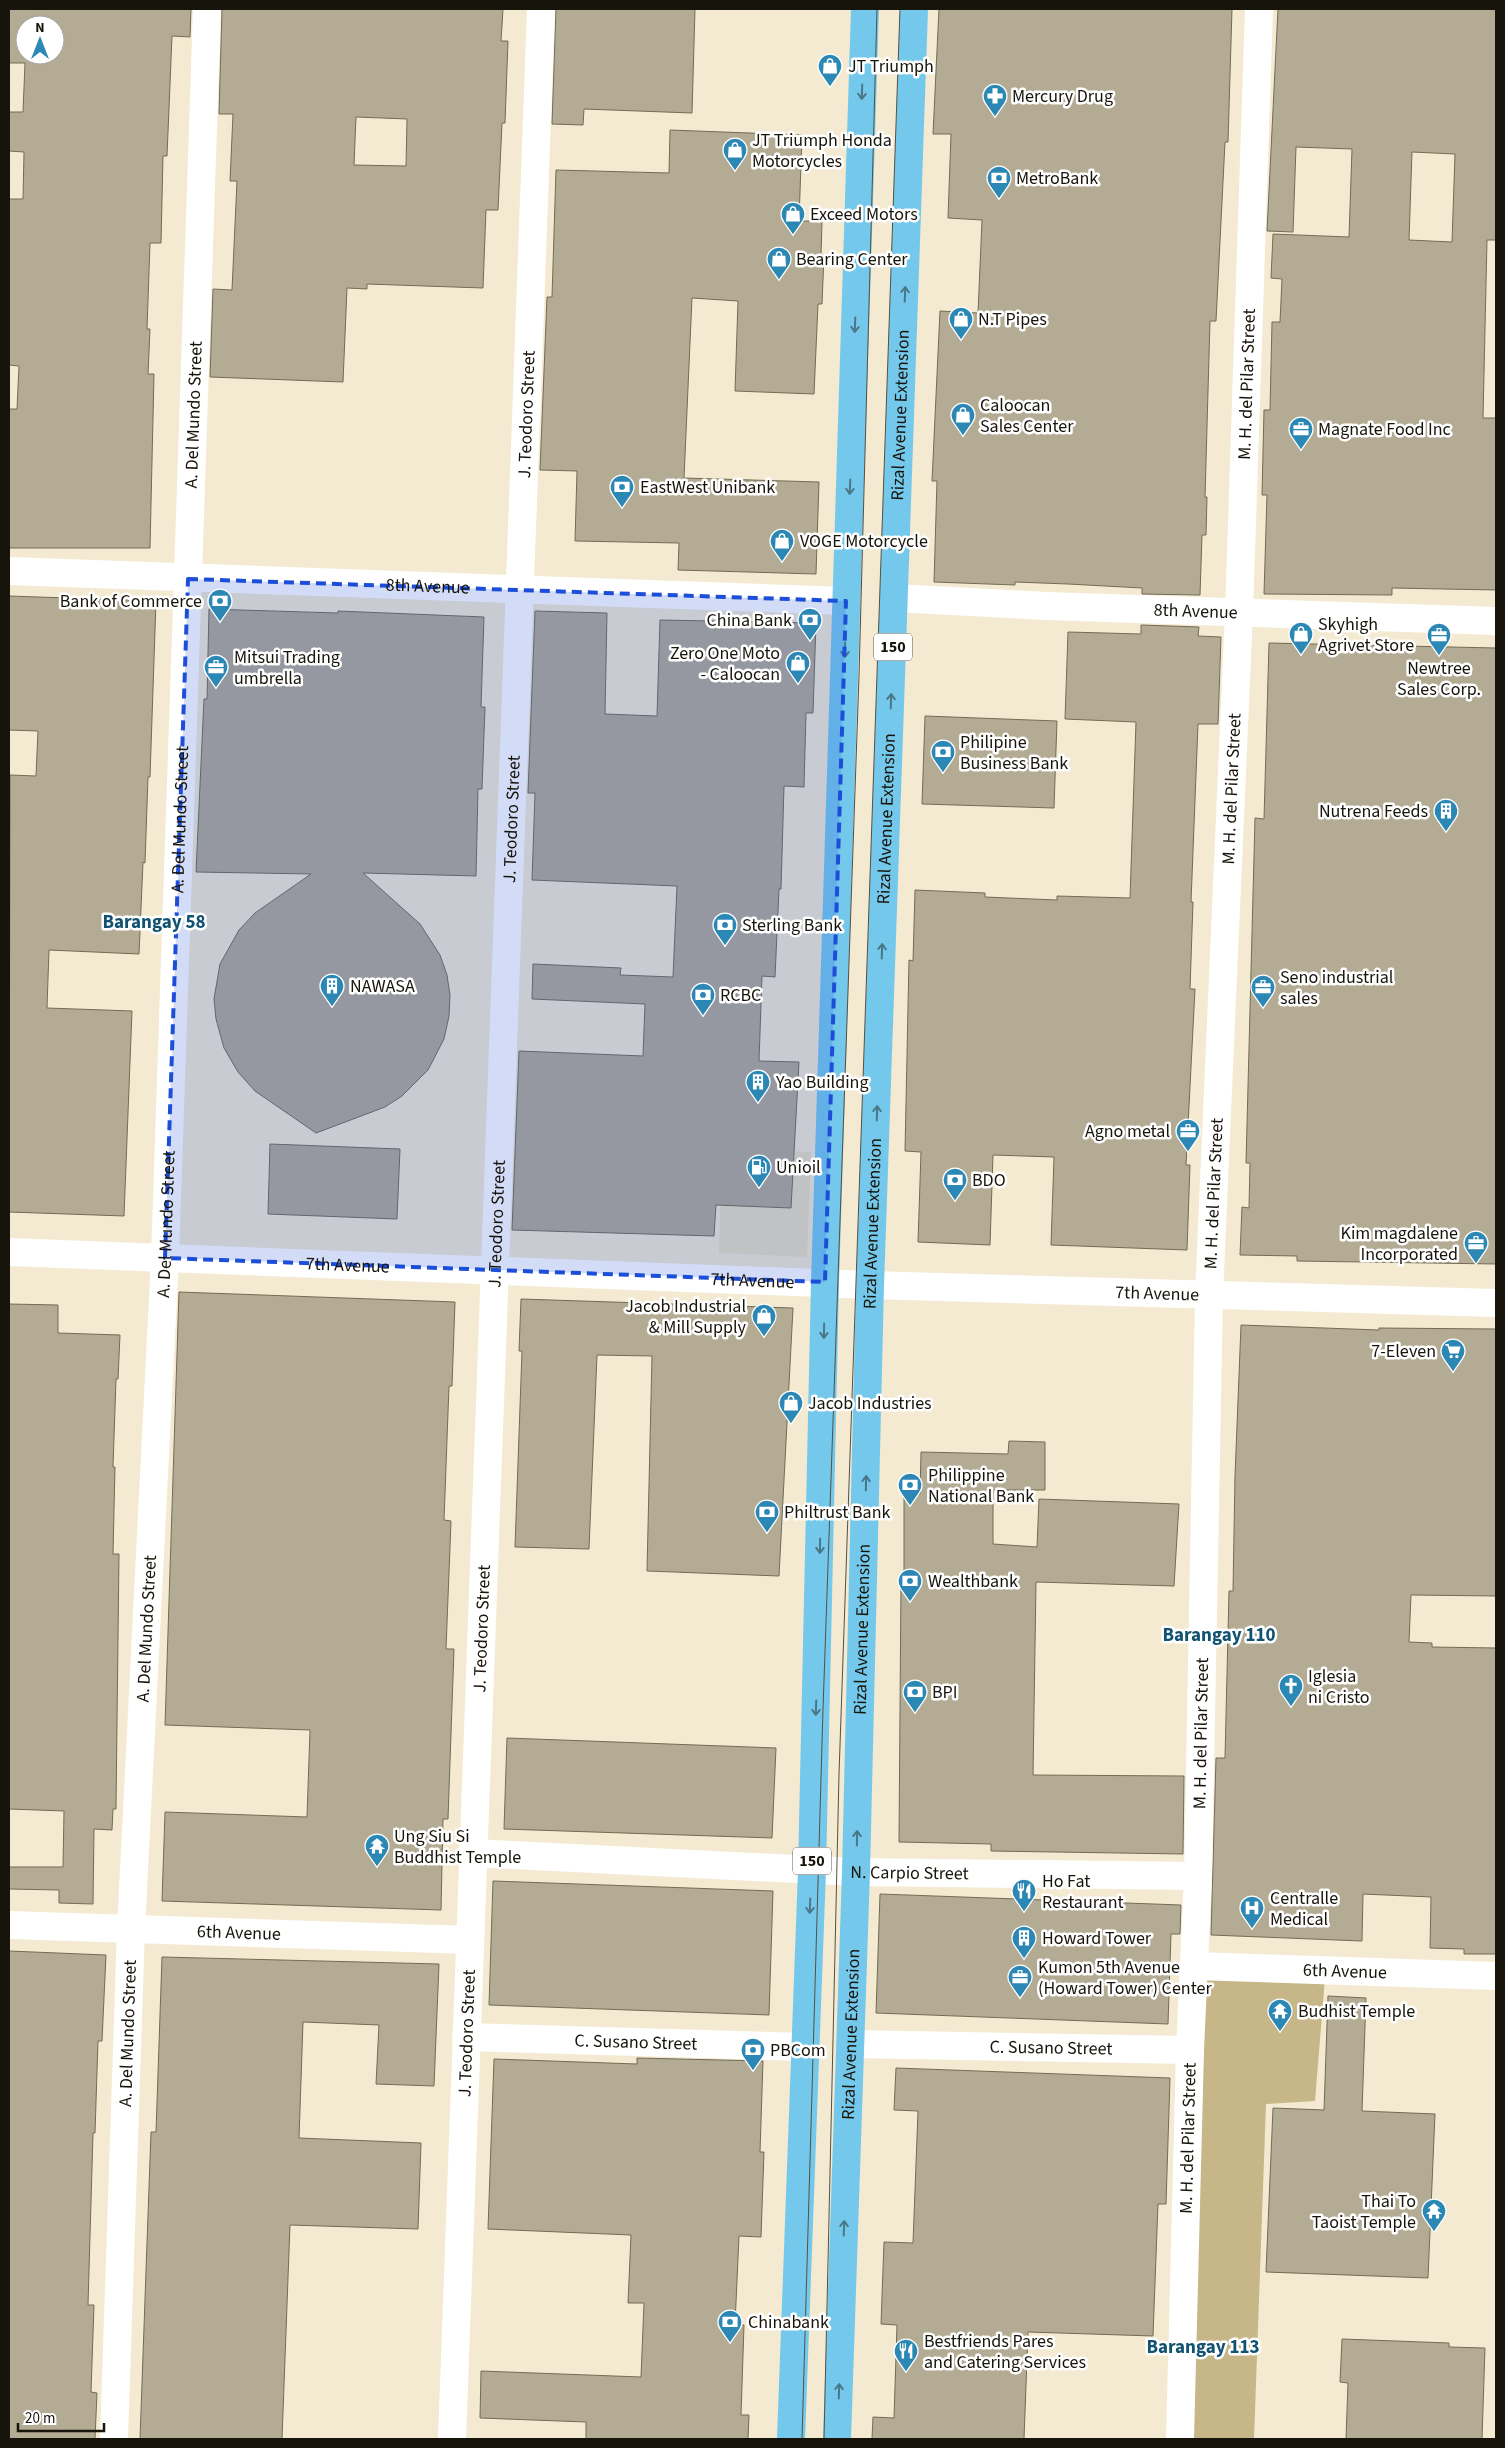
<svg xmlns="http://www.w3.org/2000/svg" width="1505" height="2448" font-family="'Source Sans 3',sans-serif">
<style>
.built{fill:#eadfbf}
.green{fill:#c6b688}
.building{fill:#b3ab93;stroke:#736c55;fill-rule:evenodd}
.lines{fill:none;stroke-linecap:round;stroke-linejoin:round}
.minor{stroke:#fff;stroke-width:28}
.tertiary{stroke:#fff;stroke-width:28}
.primary{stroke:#73c8eb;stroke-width:28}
.tram{stroke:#555043;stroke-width:1}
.oneway{stroke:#4a7786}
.marked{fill:#1d4ed8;fill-opacity:0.2;stroke:#1d4ed8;stroke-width:4;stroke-dasharray:10 6;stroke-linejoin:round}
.labels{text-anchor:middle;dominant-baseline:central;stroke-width:5;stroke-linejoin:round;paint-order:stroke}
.shield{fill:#fff;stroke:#5d5a54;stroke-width:1}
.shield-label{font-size:16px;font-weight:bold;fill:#17140b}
.poi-label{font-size:18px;fill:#17140b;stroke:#fff;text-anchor:start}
.street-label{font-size:18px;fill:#17140b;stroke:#fff}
.neighbourhood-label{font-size:19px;font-weight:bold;fill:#115271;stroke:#fff}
</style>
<rect width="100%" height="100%" fill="#f3ead1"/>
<path class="built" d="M722 1148 811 1152 807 1257 719 1253Z"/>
<path class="green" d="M1205 1974 1325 1978 1315 2101 1266 2104 1254 2439H1188Z"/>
<path class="building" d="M9 9H191L190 37 172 36 167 156H163L161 243H150L147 329H150L148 374H154L150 548H9V409H17L19 366 9 365V199H23L24 152 9 151V112H23L25 63H9ZM25 25H55V55H25Z
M222 9H503L501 41H508L505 123H502L498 210H486L483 288 367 284V289L347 288 343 382 210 377 213 289 232 290 237 181H230L233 114H219ZM356 117 407 119 406 166 354 165Z
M556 9H695L692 113 584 109 583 125 552 124Z
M939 9H1232L1228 142H1225L1216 321H1210L1205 497H1207L1206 535H1202L1200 595 1142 594V588L1068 584 1015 582V585L934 582 937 481H932L940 311 978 313 982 220 948 218 951 134H933Z
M1278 9H1496V240H1487L1483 418H1496V590L1392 588V595L1264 594 1267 495H1262L1264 410H1270L1272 322H1280L1282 279 1271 278 1273 234 1349 237 1352 149 1296 147 1293 232 1267 231ZM1412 152 1455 154 1452 242 1409 240Z
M670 130 802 135 799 221H822L821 255H824L822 304H818L814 394 735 391 738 301 692 298 684 478 819 482 816 574 678 570 679 543 575 541 577 471 540 470 547 297H552L556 170 669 173Z
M9 596 156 601 150 777H148L145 863 143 862 139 954 49 950 47 1008 132 1011 124 1216 9 1212 10 775 36 776 38 731 9 730Z
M209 609 338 613V611L484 617 481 707H485L482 789H478L476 876 363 873 420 924 440 955 447 975 450 995 449 1016 444 1039 428 1070 402 1096 385 1107 316 1133 255 1091 238 1072 224 1048 216 1019 214 999 220 964 239 930 255 913 311 874 196 872 204 699H207Z
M535 611 607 613 605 714 657 716 660 620 816 623 813 713H806L804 787 784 786 781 889H779L775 977 762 976 759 1061 799 1062 791 1208 716 1205 714 1236 512 1230 519 1051 643 1056 645 1004 532 999 533 964 621 968 620 975 673 977 677 886 532 880 535 793H528Z
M1141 625 1199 627 1198 636 1221 637 1218 724H1198L1191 902H1193L1190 989H1195L1186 1165H1190L1187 1250 1051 1245 1054 1157 993 1155 990 1245 918 1242 921 1152 905 1151 909 960 913 961 915 890 985 893V897L1057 900V896L1130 898 1136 722 1065 719 1068 632 1141 634Z
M1269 643 1496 648V1264L1297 1261V1256L1240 1255 1242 1207 1249 1208 1250 1163H1246L1255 818 1264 819Z
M925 716 1057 721 1054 808 922 804Z
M270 1144 400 1149 397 1219 268 1214Z
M179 1292 455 1302 452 1386H449L444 1520 451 1521 446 1649H454L448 1819H443L441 1910 162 1901 165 1812 307 1817 310 1730 165 1725Z
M521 1299 793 1308 779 1576 647 1571 652 1356 597 1355 589 1549 515 1547 522 1351H519Z
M9 1304 58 1305V1333L120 1335 118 1379H116L113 1467H115L113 1554H119L116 1809H113L112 1830 94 1829 93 1904 59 1903V1890L9 1889V1867H63L64 1811 9 1809Z
M1241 1325 1379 1330V1328L1496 1329V1596L1411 1595 1409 1642 1432 1643V1647L1496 1648V1954H1464V1949L1430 1948 1431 1897 1363 1894 1362 1941 1211 1935 1216 1758H1225L1229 1591H1233L1235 1476Z
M1009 1441 1045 1442V1490H993V1544L1037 1547 1039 1499 1179 1504 1174 1586 1036 1582 1033 1775 1184 1776 1183 1854 991 1851V1844L899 1842 901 1581H904V1493L920 1494 921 1452 1008 1454Z
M507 1738 776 1748 772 1838 504 1829Z
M493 1881 773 1891 769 2015 489 2005Z
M880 1894 1181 1905 1180 1934H1171L1168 2024 876 2013Z
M9 1951 106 1955 102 2041H98L95 2133H93L88 2305H94L91 2392 97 2393 95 2439H9Z
M162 1957 439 1964 434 2086 376 2084 379 2025 303 2022 299 2138 421 2143 418 2229 290 2225 282 2439H140L151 2132H156Z
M1328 1996 1366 1998 1362 2111 1435 2114 1428 2278 1266 2272 1273 2108 1324 2110Z
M637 2058 763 2061 760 2152H764L761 2237 739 2236 735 2325H744L741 2415H749L748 2439H586V2422L480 2418 481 2371 641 2377 644 2303H628L631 2235 488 2229 494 2059 637 2064Z
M896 2068 1170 2078 1166 2204H1158L1153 2336 1028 2332 1024 2439H872L873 2417 894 2418 897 2325 881 2324 884 2242 913 2243 918 2111 894 2110Z
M1342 2339 1449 2343V2347L1485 2348 1482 2439H1346L1348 2383 1340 2382Z"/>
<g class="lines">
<g class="minor">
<path id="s1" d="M9 571 846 601"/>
<path id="s2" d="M895 598 1047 606 1496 621"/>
<path id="s3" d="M472 1853 856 1872 1198 1876"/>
<path id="s4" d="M9 1925 469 1940"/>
<path id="s5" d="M1194 1966 1496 1976"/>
<path id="s6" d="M466 2037 806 2047"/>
<path id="s7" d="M851 2044 1190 2050"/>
<path id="s8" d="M114 2439 131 1929 165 1258 207 9"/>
<path id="s9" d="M452 2439C481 1629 512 819 541 9"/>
<path id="s10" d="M1180 2439 1190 2050 1198 1876 1209 1295 1239 612 1259 9"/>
</g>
<path class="tertiary" id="s11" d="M9 1252 870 1285 1496 1303"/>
<g class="primary">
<path d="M791 2439 812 1870 825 1282 865 9"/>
<path id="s12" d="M837 2439 856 1872 870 1285 914 9"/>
</g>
<path class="tram" d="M802 2439 823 1709 859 676 877 9
M824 2439 839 1774 900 9"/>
</g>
<defs><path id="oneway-shaft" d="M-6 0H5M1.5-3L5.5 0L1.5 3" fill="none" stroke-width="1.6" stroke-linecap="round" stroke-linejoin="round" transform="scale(1.25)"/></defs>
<g class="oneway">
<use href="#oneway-shaft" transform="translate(862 92) rotate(92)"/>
<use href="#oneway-shaft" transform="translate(905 294) rotate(-88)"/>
<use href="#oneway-shaft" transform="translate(855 325) rotate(92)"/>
<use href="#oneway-shaft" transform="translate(850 487) rotate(92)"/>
<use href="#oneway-shaft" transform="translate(845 650) rotate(92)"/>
<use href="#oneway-shaft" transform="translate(891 701) rotate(-88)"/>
<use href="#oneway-shaft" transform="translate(882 951) rotate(-88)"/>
<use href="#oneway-shaft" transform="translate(877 1113) rotate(-88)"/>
<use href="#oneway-shaft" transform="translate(824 1331) rotate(91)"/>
<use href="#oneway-shaft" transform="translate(866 1483) rotate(-89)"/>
<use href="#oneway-shaft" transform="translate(820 1546) rotate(91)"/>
<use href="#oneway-shaft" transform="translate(816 1708) rotate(92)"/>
<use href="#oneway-shaft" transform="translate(857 1838) rotate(-89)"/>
<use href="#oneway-shaft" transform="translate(810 1906) rotate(92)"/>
<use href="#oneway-shaft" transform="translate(844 2228) rotate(-88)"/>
<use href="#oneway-shaft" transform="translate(839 2391) rotate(-88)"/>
</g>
<path class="marked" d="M188 579 846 601 825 1282 165 1258Z"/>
<defs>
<symbol id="shop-pin" viewBox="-11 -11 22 30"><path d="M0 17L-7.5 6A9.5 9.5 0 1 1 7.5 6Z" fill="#2b87b4" stroke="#fff"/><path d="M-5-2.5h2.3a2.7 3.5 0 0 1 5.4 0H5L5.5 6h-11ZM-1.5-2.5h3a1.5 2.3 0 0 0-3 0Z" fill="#fff"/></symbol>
<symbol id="pharmacy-pin" viewBox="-11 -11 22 30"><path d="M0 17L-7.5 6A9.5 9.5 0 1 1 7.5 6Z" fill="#2b87b4" stroke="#fff"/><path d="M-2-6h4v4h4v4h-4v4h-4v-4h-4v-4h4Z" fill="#fff"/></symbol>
<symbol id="bank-pin" viewBox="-11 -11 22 30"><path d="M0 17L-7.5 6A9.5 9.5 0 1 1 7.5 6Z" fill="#2b87b4" stroke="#fff"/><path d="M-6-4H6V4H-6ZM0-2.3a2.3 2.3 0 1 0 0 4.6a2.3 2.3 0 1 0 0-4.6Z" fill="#fff"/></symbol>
<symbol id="office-pin" viewBox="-11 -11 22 30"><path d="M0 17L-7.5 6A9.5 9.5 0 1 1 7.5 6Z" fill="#2b87b4" stroke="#fff"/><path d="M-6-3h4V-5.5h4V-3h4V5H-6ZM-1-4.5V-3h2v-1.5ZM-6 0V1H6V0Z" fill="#fff"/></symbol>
<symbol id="building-pin" viewBox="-11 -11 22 30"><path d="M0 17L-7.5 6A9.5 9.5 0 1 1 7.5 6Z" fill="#2b87b4" stroke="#fff"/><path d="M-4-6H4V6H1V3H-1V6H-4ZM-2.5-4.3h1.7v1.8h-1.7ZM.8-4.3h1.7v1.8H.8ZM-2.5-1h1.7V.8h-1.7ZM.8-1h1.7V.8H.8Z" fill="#fff"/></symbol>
<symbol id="fuel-pin" viewBox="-11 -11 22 30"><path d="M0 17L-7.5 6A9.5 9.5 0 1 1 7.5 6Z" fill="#2b87b4" stroke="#fff"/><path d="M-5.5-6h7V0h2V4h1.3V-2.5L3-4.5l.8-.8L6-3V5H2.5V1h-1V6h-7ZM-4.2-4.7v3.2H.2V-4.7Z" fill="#fff"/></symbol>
<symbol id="supermarket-pin" viewBox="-11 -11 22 30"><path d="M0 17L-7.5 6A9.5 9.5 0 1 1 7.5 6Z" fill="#2b87b4" stroke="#fff"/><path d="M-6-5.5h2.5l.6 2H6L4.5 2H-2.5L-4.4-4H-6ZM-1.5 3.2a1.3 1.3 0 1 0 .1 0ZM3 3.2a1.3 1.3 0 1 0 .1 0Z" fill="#fff"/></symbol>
<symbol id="church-pin" viewBox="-11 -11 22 30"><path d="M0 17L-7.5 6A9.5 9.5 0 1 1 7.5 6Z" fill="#2b87b4" stroke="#fff"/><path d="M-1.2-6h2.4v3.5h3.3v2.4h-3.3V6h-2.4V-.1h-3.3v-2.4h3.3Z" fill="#fff"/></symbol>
<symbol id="temple-pin" viewBox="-11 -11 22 30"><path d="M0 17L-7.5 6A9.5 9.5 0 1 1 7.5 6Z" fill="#2b87b4" stroke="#fff"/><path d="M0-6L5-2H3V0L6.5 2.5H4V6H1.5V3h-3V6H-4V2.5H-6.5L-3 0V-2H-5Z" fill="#fff"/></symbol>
<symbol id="restaurant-pin" viewBox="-11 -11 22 30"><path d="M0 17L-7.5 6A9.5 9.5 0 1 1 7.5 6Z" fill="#2b87b4" stroke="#fff"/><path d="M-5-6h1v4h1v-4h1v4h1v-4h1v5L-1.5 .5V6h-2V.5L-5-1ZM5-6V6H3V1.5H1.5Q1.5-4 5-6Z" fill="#fff"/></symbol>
<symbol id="hospital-pin" viewBox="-11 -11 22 30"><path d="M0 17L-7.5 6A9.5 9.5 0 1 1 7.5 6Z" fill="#2b87b4" stroke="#fff"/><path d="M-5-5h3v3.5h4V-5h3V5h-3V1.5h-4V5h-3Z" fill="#fff"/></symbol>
</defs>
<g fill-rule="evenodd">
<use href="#shop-pin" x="816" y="52" width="28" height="38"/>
<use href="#pharmacy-pin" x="981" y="82" width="28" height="38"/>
<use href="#shop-pin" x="721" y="136" width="28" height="38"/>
<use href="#bank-pin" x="985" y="164" width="28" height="38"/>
<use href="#shop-pin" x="779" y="200" width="28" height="38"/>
<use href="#shop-pin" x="765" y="245" width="28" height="38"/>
<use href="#shop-pin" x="947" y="305" width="28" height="38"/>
<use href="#shop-pin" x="949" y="401" width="28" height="38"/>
<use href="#office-pin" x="1287" y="415" width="28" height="38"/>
<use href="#bank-pin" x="608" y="473" width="28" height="38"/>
<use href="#shop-pin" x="768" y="527" width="28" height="38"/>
<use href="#bank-pin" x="206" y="587" width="28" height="38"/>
<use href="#bank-pin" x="796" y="606" width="28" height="38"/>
<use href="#shop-pin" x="1287" y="620" width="28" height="38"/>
<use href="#office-pin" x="1425" y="621" width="28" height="38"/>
<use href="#shop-pin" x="784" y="649" width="28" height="38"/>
<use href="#office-pin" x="202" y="653" width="28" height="38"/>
<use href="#bank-pin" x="929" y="738" width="28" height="38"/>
<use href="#building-pin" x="1432" y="797" width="28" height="38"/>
<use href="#bank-pin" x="711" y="911" width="28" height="38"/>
<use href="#building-pin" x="318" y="972" width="28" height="38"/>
<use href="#office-pin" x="1249" y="973" width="28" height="38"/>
<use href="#bank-pin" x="689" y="981" width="28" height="38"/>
<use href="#building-pin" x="744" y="1068" width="28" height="38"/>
<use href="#office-pin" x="1174" y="1117" width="28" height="38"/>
<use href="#fuel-pin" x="745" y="1153" width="28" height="38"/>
<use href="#bank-pin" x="941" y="1166" width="28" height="38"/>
<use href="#office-pin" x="1462" y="1229" width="28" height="38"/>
<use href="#shop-pin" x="750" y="1302" width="28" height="38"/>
<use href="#supermarket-pin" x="1439" y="1337" width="28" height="38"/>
<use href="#shop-pin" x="777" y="1389" width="28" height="38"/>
<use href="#bank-pin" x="896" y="1471" width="28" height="38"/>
<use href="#bank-pin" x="753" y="1498" width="28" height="38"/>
<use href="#bank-pin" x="896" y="1567" width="28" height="38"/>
<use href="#church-pin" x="1277" y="1672" width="28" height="38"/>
<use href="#bank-pin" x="901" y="1678" width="28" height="38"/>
<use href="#temple-pin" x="363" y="1832" width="28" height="38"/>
<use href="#restaurant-pin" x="1010" y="1877" width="28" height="38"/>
<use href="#hospital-pin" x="1238" y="1894" width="28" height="38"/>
<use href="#building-pin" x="1010" y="1924" width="28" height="38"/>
<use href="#office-pin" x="1006" y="1963" width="28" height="38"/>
<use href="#temple-pin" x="1266" y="1997" width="28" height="38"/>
<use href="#bank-pin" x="739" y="2036" width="28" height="38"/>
<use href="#temple-pin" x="1420" y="2197" width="28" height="38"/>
<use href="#bank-pin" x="716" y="2308" width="28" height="38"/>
<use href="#restaurant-pin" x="892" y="2337" width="28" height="38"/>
</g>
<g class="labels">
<g class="shield">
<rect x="874" y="633.5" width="38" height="27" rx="4"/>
<rect x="793" y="1847.5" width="38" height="27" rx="4"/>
</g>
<g class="shield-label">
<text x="893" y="647">150</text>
<text x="812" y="1861">150</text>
</g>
<g class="poi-label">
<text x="848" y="66">JT Triumph</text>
<text x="1012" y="96">Mercury Drug</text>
<text x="752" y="140">JT Triumph Honda<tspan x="752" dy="21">Motorcycles</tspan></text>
<text x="1016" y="178">MetroBank</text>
<text x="810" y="214">Exceed Motors</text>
<text x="796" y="259">Bearing Center</text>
<text x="978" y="319">N.T Pipes</text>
<text x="980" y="405">Caloocan<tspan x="980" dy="21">Sales Center</tspan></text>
<text x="1318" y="429">Magnate Food Inc</text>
<text x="640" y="487">EastWest Unibank</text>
<text x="800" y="541">VOGE Motorcycle</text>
<text x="202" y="601" text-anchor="end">Bank of Commerce</text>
<text x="792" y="620" text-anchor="end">China Bank</text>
<text x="1318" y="624">Skyhigh<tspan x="1318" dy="21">Agrivet Store</tspan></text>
<text x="780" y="653" text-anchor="end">Zero One Moto<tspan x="780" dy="21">- Caloocan</tspan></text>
<text x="234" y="657">Mitsui Trading<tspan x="234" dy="21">umbrella</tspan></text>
<text x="1439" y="668" text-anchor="middle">Newtree<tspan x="1439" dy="21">Sales Corp.</tspan></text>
<text x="960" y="742">Philipine<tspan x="960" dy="21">Business Bank</tspan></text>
<text x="1428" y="811" text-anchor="end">Nutrena Feeds</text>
<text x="742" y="925">Sterling Bank</text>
<text x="1280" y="977">Seno industrial<tspan x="1280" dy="21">sales</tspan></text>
<text x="350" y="986">NAWASA</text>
<text x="720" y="995">RCBC</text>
<text x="776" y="1082">Yao Building</text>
<text x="1170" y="1131" text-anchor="end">Agno metal</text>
<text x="776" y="1167">Unioil</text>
<text x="972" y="1180">BDO</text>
<text x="1458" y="1233" text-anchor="end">Kim magdalene<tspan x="1458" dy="21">Incorporated</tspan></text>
<text x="746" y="1306" text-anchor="end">Jacob Industrial<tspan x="746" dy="21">&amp; Mill Supply</tspan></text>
<text x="1436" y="1351" text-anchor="end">7-Eleven</text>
<text x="808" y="1403">Jacob Industries</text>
<text x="928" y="1475">Philippine<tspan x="928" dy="21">National Bank</tspan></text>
<text x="784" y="1512">Philtrust Bank</text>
<text x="928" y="1581">Wealthbank</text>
<text x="1308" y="1676">Iglesia<tspan x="1308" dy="21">ni Cristo</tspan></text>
<text x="932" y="1692">BPI</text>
<text x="394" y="1836">Ung Siu Si<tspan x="394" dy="21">Buddhist Temple</tspan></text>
<text x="1042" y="1881">Ho Fat<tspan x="1042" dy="21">Restaurant</tspan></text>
<text x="1270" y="1898">Centralle<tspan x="1270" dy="21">Medical</tspan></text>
<text x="1042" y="1938">Howard Tower</text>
<text x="1038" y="1967">Kumon 5th Avenue<tspan x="1038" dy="21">(Howard Tower) Center</tspan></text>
<text x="1298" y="2011">Budhist Temple</text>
<text x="770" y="2050">PBCom</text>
<text x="1416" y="2201" text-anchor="end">Thai To<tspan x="1416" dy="21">Taoist Temple</tspan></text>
<text x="748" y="2322">Chinabank</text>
<text x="924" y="2341">Bestfriends Pares<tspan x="924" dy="21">and Catering Services</tspan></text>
</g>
<g class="street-label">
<text stroke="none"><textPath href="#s10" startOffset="2056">M. H. del Pilar Street</textPath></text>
<text stroke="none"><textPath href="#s12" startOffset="2025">Rizal Avenue Extension</textPath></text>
<text stroke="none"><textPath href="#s8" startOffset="2026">A. Del Mundo Street</textPath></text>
<text stroke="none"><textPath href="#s9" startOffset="2026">J. Teodoro Street</textPath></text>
<text stroke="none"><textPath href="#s1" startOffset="419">8th Avenue</textPath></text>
<text stroke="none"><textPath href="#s2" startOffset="301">8th Avenue</textPath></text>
<text stroke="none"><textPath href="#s10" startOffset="1651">M. H. del Pilar Street</textPath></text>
<text stroke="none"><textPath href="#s8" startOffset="1621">A. Del Mundo Street</textPath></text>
<text stroke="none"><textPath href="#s9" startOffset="1621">J. Teodoro Street</textPath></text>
<text stroke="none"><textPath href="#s12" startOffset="1621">Rizal Avenue Extension</textPath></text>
<text stroke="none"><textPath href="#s10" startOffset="1246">M. H. del Pilar Street</textPath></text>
<text stroke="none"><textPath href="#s8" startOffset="1216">A. Del Mundo Street</textPath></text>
<text stroke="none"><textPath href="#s9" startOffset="1216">J. Teodoro Street</textPath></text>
<text stroke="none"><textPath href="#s12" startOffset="1216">Rizal Avenue Extension</textPath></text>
<text stroke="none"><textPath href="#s11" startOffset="339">7th Avenue</textPath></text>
<text stroke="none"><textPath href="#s11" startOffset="744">7th Avenue</textPath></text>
<text stroke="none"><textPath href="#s11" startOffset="1149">7th Avenue</textPath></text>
<text stroke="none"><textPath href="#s8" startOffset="811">A. Del Mundo Street</textPath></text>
<text stroke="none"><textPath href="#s9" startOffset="811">J. Teodoro Street</textPath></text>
<text stroke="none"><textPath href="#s12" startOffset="810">Rizal Avenue Extension</textPath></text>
<text stroke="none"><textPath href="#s10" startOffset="706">M. H. del Pilar Street</textPath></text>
<text stroke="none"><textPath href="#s3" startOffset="438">N. Carpio Street</textPath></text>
<text stroke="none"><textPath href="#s4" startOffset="230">6th Avenue</textPath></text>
<text stroke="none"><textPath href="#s5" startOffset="151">6th Avenue</textPath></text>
<text stroke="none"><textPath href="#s8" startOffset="406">A. Del Mundo Street</textPath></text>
<text stroke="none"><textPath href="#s9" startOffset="406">J. Teodoro Street</textPath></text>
<text stroke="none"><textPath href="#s12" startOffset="405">Rizal Avenue Extension</textPath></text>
<text stroke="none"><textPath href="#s6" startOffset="170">C. Susano Street</textPath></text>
<text stroke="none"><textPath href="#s7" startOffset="200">C. Susano Street</textPath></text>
<text stroke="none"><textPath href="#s10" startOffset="301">M. H. del Pilar Street</textPath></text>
</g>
<g class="neighbourhood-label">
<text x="154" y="922">Barangay 58</text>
<text x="1219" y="1635">Barangay 110</text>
<text x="1203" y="2347">Barangay 113</text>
</g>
</g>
<rect width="1505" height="2448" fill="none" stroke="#17140b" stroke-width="20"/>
<g transform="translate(40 40)"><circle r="24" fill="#ffffff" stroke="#a2a19d"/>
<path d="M0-4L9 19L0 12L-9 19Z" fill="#2b87b4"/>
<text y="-8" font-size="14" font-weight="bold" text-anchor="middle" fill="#17140b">N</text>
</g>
<path d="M18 2423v8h86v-8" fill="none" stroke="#17140b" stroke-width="2.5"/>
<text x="25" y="2423" font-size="15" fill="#17140b" stroke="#ffffff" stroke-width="4" paint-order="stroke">20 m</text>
</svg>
